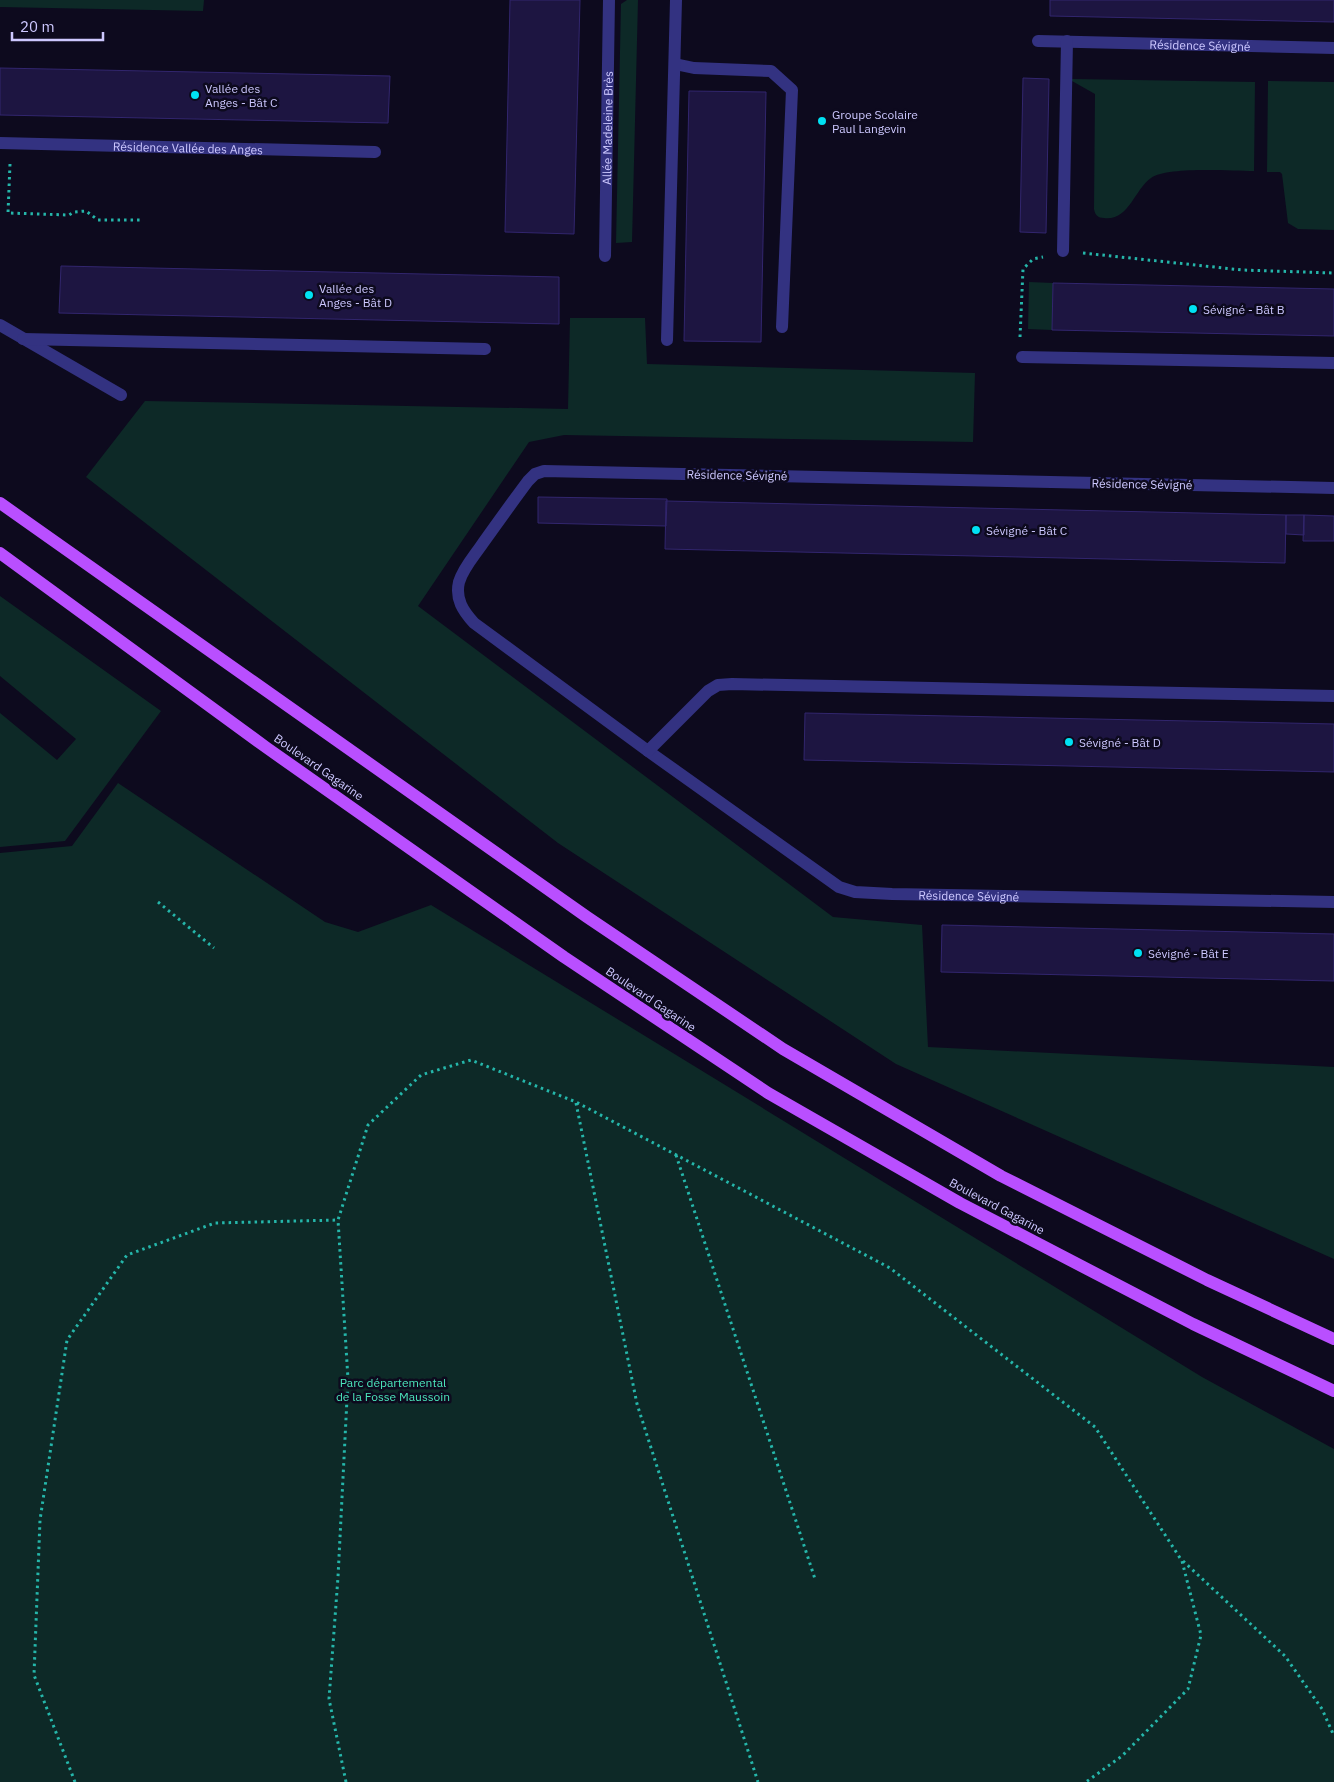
<svg xmlns="http://www.w3.org/2000/svg" width="1334" height="1782" font-family="'IBM Plex Sans',sans-serif">
<style>
.green{fill:#0d2927}
.building{fill:#1d1541;stroke:#32266e}
.lines{fill:none;stroke-linecap:round;stroke-linejoin:round}
.path{stroke:#25b6aa;stroke-width:3;stroke-dasharray:2.5 4;stroke-linecap:butt}
.minor{stroke:#333281;stroke-width:12}
.major{stroke:#b94fff;stroke-width:12}
.poi-dot{fill:#00e1f3;stroke:#0d0a1e;stroke-width:2}
.labels{text-anchor:middle;dominant-baseline:central;stroke-width:5;stroke-linejoin:round;paint-order:stroke}
.street-label{font-size:12px;fill:#cdc8ff;stroke:#0d0a1e}
.poi-label{font-size:12px;fill:#cdc8ff;stroke:#0d0a1e;text-anchor:start}
.park-label{font-size:12px;fill:#4ce7bc;stroke:#0d0a1e}
</style>
<rect width="100%" height="100%" fill="#0d0a1e"/>
<path class="green" d="M0 0H204L203 11 0 7Z
M627 0H638L632 242 616 243 621 4Z
M1072 79 1255 82 1254 171C1231 171 1168 166 1151 178 1134 190 1129 221 1104 218 1098 218 1095 215 1094 209L1095 94 1072 81Z
M1268 81 1334 82V230L1298 229 1288 223 1282 174 1280 172H1267Z
M1029 282 1053 283 1052 330 1028 329Z
M570 318H645L647 364 975 373 973 442 564 435 529 442 418 606 833 917 922 925 928 1047 1334 1067V1259L896 1064 558 843 86 477 145 401 568 409Z
M0 596 161 711 65 841 0 847V713L57 760 76 739 0 676Z
M118 783 325 922 358 932 431 905 1202 1377 1334 1449V1782H0V853L72 846Z"/>
<path class="building" d="M510 0H580L574 234 505 232Z
M1050 0H1334V22L1050 16Z
M0 68 390 76 388 123 0 115Z
M1023 78 1049 79 1046 233 1020 232Z
M689 91 766 92 761 342 684 341Z
M61 266 559 277V324L59 313Z
M1053 283 1334 289V336L1052 330Z
M538 497 667 499 666 526 538 523Z
M666 501 1286 515 1285 563 665 549Z
M1286 515H1304V535L1286 534Z
M1304 515 1334 516V541H1303Z
M805 713 1334 724V772L804 760Z
M942 925 1334 934V981L941 972Z"/>
<g class="lines">
<path class="path" d="M10 164 8 213 69 215 74 212 86 211 98 220H141
M1083 253 1242 270 1334 273
M1020 337 1023 269 1033 259 1043 257
M158 902 214 948
M576 1103 637 1404 758 1782
M676 1155 815 1579
M1183 1561 1285 1656 1322 1709 1334 1736
M75 1782 34 1675 40 1520 67 1340 127 1255 215 1223 338 1220
M346 1782 329 1699 338 1577 348 1379 338 1220 368 1125 421 1075 471 1060 576 1102 890 1268 1095 1427 1182 1561 1201 1635 1188 1689 1122 1756 1086 1782"/>
<g class="minor">
<path id="s1" d="M1038 41 1334 48"/>
<path d="M675 64 694 68 771 71 792 90 782 327"/>
<path id="s2" d="M0 143 375 152"/>
<path d="M1063 251 1067 41"/>
<path id="s3" d="M605 256 609 0"/>
<path d="M0 325 121 395"/>
<path d="M23 339 485 349"/>
<path d="M667 340 676 0"/>
<path d="M1022 357 1334 363"/>
<path id="s4" d="M1334 488 544 471 535 474 528 481C513 501 498 522 483 543 475 555 463 568 459 582 455 599 463 611 474 623L648 751 839 887 855 892 892 894 1334 902"/>
<path d="M648 751 708 691 718 685 732 684 1334 696"/>
</g>
<path class="major" d="M0 503 587 917 783 1049 1001 1176 1207 1280 1334 1339
M0 553 267 748 564 957 768 1093 960 1203 1193 1324 1334 1391"/>
</g>
<g class="poi-dot">
<circle cx="195" cy="95" r="5"/>
<circle cx="822" cy="121" r="5"/>
<circle cx="309" cy="295" r="5"/>
<circle cx="1193" cy="309" r="5"/>
<circle cx="976" cy="530" r="5"/>
<circle cx="1069" cy="742" r="5"/>
<circle cx="1138" cy="953" r="5"/>
</g>
<g class="labels">
<g class="street-label">
<text stroke="none"><textPath href="#s1" startOffset="162">Résidence Sévigné</textPath></text>
<text stroke="none"><textPath href="#s3" startOffset="128">Allée Madeleine Brès</textPath></text>
<text stroke="none"><textPath href="#s2" startOffset="188">Résidence Vallée des Anges</textPath></text>
<text transform="translate(737 475) rotate(1)">Résidence Sévigné</text>
<text transform="translate(1142 484) rotate(1)">Résidence Sévigné</text>
<text transform="translate(319 767) rotate(35)">Boulevard Gagarine</text>
<text stroke="none"><textPath href="#s4" startOffset="1559">Résidence Sévigné</textPath></text>
<text transform="translate(651 999) rotate(34)">Boulevard Gagarine</text>
<text transform="translate(997 1206) rotate(28)">Boulevard Gagarine</text>
</g>
<g class="poi-label">
<text x="205" y="88">Vallée des<tspan x="205" dy="14">Anges - Bât C</tspan></text>
<text x="832" y="114">Groupe Scolaire<tspan x="832" dy="14">Paul Langevin</tspan></text>
<text x="319" y="288">Vallée des<tspan x="319" dy="14">Anges - Bât D</tspan></text>
<text x="1203" y="309">Sévigné - Bât B</text>
<text x="986" y="530">Sévigné - Bât C</text>
<text x="1079" y="742">Sévigné - Bât D</text>
<text x="1148" y="953">Sévigné - Bât E</text>
</g>
<g class="park-label">
<text x="393" y="1382">Parc départemental<tspan x="393" dy="14">de la Fosse Maussoin</tspan></text>
</g>
</g>
<path d="M12 32v8h91v-8" fill="none" stroke="#cdc8ff" stroke-width="2.5"/>
<text x="20" y="32" font-size="15" fill="#cdc8ff" stroke="#0d0a1e" stroke-width="4" paint-order="stroke">20 m</text>
</svg>
